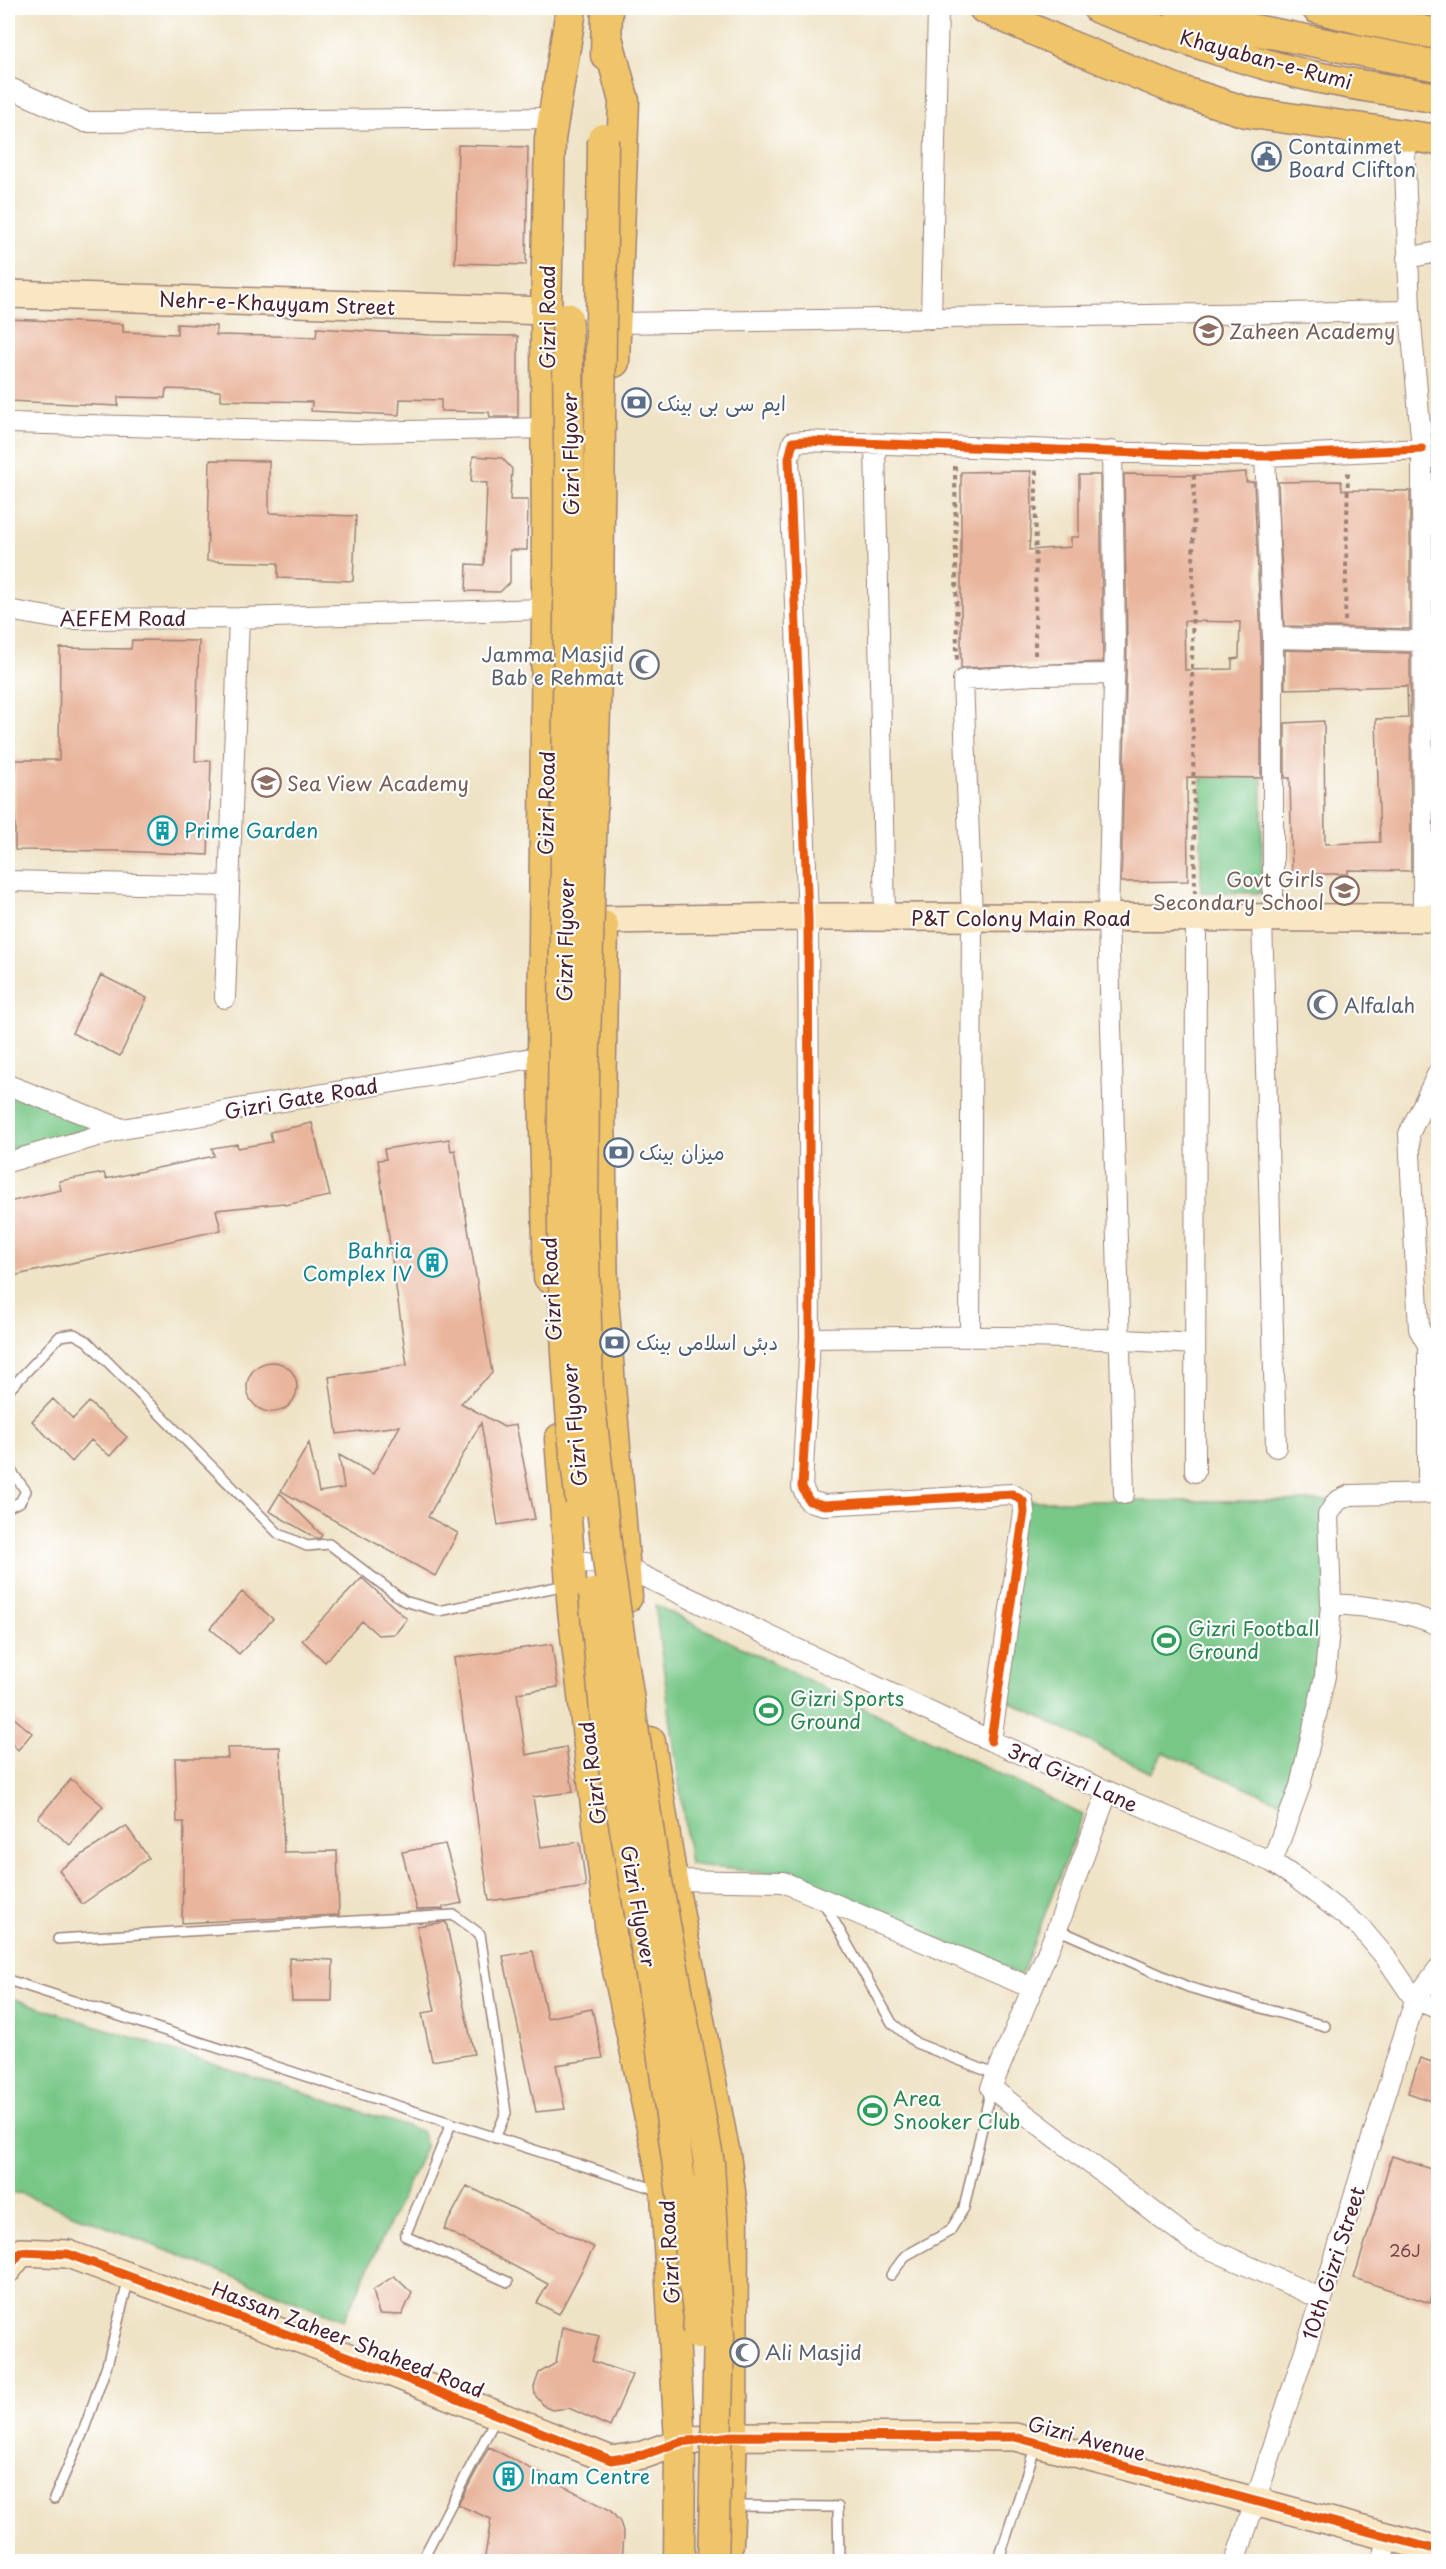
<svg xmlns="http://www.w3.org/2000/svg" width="1446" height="2569" font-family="'Playpen Sans','Playpen Sans Arabic',sans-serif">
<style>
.green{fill:#78c787;stroke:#617359;stroke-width:1.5}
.building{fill:#e9b59c;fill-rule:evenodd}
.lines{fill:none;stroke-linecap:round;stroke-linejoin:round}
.lane-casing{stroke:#9c8178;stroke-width:12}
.street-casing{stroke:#9c8178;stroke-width:22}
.secondary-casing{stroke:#9c8178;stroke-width:30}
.primary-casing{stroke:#9c8178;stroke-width:33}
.path{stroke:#9c8178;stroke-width:4;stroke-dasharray:4.5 4.5;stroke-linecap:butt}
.lane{stroke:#fff;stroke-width:9}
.street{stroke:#fff;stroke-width:20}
.secondary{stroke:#f9e7c3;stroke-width:27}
.primary{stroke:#f0c469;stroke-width:30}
.primary-bridge-casing{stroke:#9c8178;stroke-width:33;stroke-linecap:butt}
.primary-bridge{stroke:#f0c469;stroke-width:30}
.cycleway-casing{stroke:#fff;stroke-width:13}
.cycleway{stroke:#e8590c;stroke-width:9}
.labels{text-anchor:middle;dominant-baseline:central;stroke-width:4.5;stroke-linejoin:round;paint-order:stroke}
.number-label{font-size:16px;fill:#724447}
.street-label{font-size:20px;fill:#4a1f2b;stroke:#fff}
.service-label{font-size:20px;fill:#4e5e75;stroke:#fff;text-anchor:start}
.education-label{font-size:20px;fill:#785e54;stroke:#fff;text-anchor:start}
.worship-label{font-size:20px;fill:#5b616d;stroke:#fff;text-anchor:start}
.culture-label{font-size:20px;fill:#0d838f;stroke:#fff;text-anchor:start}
.leisure-label{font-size:20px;fill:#27864d;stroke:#fff;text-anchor:start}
</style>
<rect width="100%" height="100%" fill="#fff"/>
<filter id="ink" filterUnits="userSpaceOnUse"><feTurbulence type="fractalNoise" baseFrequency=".0167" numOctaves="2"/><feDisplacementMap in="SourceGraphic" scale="12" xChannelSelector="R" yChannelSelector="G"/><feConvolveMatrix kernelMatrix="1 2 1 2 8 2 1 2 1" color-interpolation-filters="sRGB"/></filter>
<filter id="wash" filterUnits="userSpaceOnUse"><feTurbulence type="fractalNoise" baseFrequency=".008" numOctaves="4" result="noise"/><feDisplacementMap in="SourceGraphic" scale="24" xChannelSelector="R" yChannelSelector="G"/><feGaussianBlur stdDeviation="1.35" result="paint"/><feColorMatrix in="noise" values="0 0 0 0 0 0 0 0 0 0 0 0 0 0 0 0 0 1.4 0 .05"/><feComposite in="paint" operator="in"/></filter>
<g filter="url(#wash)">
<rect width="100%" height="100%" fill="#efe3c6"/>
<path class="green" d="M1201 777 1262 778V893L1201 892Z
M8 1084 122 1129 8 1162Z
M1023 1501H1337L1331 1604 1300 1786 1283 1803 1163 1752 1151 1773 998 1696Z
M655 1605 1083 1815 1021 1976 793 1877 690 1864Z
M8 1997 421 2131 426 2145 344 2320 20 2193 8 2194Z"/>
<g id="blocks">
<path class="building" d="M458 145 528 147 526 265 455 263Z
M8 319 123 324V332L177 334V324L216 326V335L316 337 317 328 430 335 518 336V417H490L489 412 441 411V400L400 399 399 415 311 411 312 402 221 400V391L166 389 165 398 118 397V406L8 401Z
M473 456 502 458 512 469 510 500H528L527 550H510V582L500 592 466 591 467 564 484 565 487 483 471 482Z
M210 460 269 461V513L356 516 353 581 278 578V563L207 561Z
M1031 471 1032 506 1029 550 1071 547V537H1079V475H1100L1103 662 961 668V472Z
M1246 472V482H1254L1261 638V778L1187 777 1188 881 1121 882 1127 644 1124 474 1201 475ZM1184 621 1240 622 1239 658 1232 659V669L1185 670Z
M1341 481 1342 490 1410 491V629L1284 626 1278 482Z
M1434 491H1438V784H1435Z
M132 640 199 641 195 761H211L208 855 117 851 15 850V760H59L60 648 131 649Z
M1285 650 1410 653 1411 871 1348 870V874H1292L1290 778H1285V723L1324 721 1325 844 1380 842 1376 719 1408 718 1407 686 1285 689Z
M1435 831H1438V872H1435Z
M101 975 147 998 120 1056 72 1033Z
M312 1123 330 1196 285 1205 284 1203 216 1210 221 1230 8 1277V1202L61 1190 59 1181 104 1173 106 1179 214 1156 212 1148 237 1144 238 1148 272 1142 270 1132Z
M449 1139 451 1151 455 1150 492 1373 461 1403 504 1427 516 1425 535 1519 498 1525 481 1423 428 1517 458 1533 435 1576 281 1491 309 1443 319 1492 344 1488 339 1455 373 1474 400 1426 337 1434 329 1377 407 1365 378 1160 386 1159 384 1149Z
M247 1387a25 25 0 1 1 50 0a25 25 0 1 1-50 0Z
M53 1399 73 1419 89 1402 127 1437 110 1456 91 1440 72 1462 32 1421Z
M280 1493 322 1535 320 1538H316L269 1511Z
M362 1578 407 1619 395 1634 378 1635 362 1621 325 1662 302 1640Z
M242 1592 273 1619 239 1654 210 1628Z
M552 1644 558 1687 517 1693 526 1755 566 1747 573 1792 533 1797 541 1847 580 1842 586 1887 489 1901 454 1658Z
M8 1713 32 1733 18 1750 8 1740Z
M280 1747 284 1852 337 1851 339 1915 182 1923 184 1822H177L175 1758H228L227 1748Z
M71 1779 103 1806 70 1845 38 1818Z
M126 1826 149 1858 82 1904 59 1870Z
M445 1844 462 1903 443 1907V1909L417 1910 402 1852Z
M446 1922 474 2054 432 2061 422 2013 435 2011 417 1926Z
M533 1951 547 2018 592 2009 603 2058 556 2065 565 2109 536 2112 503 1956Z
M289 1958 333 1960 332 2001H292Z
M1420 2058 1438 2064V2103L1408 2093Z
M1392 2156 1438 2171V2276L1430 2303 1354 2278Z
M467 2186 594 2247 559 2314 537 2303 548 2284 444 2229Z
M394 2276 412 2293 402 2315 379 2314 373 2290Z
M562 2327 599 2336 592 2361 632 2375 610 2427 569 2408 552 2410 545 2407 535 2395 534 2387 539 2373 556 2363Z
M489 2447 610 2510 620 2522 624 2534 622 2562H484L491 2519 458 2505Z"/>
</g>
</g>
<g filter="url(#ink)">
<use href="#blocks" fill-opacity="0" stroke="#9c8178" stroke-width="1.5"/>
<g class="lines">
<defs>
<path id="lane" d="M8 1391 60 1336 74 1334 87 1341 279 1534 307 1546 329 1544 404 1601 439 1611 566 1585
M8 1467 26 1491 20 1502 8 1507
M824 1903 892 2023 916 2043 997 2075
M1057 1929 1188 1987 1325 2026
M58 1939 454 1915 480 1934 506 2113 495 2138
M8 1980 661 2191
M451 2124 405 2236 508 2282
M891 2275 905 2256 950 2231 964 2208 991 2088
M54 2499 83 2432 107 2365 129 2278
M732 2506 838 2507 839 2562
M421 2562 496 2418
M998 2562 1036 2445"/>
<path id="street" d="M8 87 85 122 553 118
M1404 136 1410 311 1422 449 1423 918
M1407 258 1438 252
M931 319 938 8
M616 323 1410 311
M8 423 358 432 548 428
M875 445 885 917
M1112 451 1115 644 1108 918 1124 1494
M1265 456 1273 638V918
M8 610 60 619 239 618 547 609
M1273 638 1422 641
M8 881 227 886
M1262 918 1276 1447
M225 998 239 618
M8 1085 122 1129
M8 1162 122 1129 543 1056H553
M970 1335 972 917 963 680 1035 675 1113 674
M810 1338C939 1336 1067 1335 1195 1344
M1195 1472 1196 918
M1428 1493V1345L1419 1329 1409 1134 1438 1073
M569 1560 624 1567 991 1741 1272 1862 1296 1878 1360 1927 1387 1959 1415 2000 1438 2008
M1331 1604C1369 1606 1404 1610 1438 1625
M991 1741 1024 1512 1023 1501 1012 1494 824 1505 809 1501 802 1487 810 1338 808 917 789 458 793 442 805 441 1195 455 1265 456 1422 449
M1107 1793 1057 1929 991 2088 1192 2241 1322 2299
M1272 1862 1300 1786 1325 1676 1331 1604 1328 1515 1337 1501 1350 1495 1438 1493
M672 1880 783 1882 1032 1988
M1235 2562 1322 2299 1415 2000 1438 1969
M1382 2562 1389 2537"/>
<path id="secondary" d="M8 294 546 311
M603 920 808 917 1438 918
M8 2269 21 2252 68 2254 392 2373 611 2460 643 2455 680 2442 732 2436 1015 2437 1438 2550"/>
<path id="primary" d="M984 8 1063 43 1178 90 1246 112 1438 140
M1098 8C1171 34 1245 62 1321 78 1360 86 1399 91 1438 98
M1179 8 1245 28 1438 66
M1317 8 1361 19 1438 34
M607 37 624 101 614 362
M606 55 607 8
M603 926 600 1109 603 1298 627 1597
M549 1277 543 1056 547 609 546 311 550 139 571 10
M560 1439 573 1610 612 1942 666 2193 680 2442 679 2562
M650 1742 672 1880 725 2155 733 2214 732 2436 728 2544"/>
</defs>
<use href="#lane" class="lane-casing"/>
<use href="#street" class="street-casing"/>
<use href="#secondary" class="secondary-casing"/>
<use href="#primary" class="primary-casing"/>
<path class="path" d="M955 466 957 662
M1194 475 1192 665 1195 893
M1345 621 1348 472
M1035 655 1036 470"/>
<use href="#lane" class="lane"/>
<use href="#street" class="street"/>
<use href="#secondary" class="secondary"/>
<use href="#primary" class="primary"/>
<defs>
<path id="primary-bridge" d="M603 139 598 609 584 1075 583 1225 588 1390 609 1568 652 1854 709 2163 719 2336 713 2562
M567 318C573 552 566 786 564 1021 562 1182 559 1342 581 1502
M594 1594 606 1722 653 1986 699 2318 698 2334"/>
</defs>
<use href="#primary-bridge" class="primary-bridge-casing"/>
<use href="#primary-bridge" class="primary-bridge"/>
<defs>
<path id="cycleway" d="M991 1741 1024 1512 1023 1501 1012 1494 824 1505 809 1501 802 1487 810 1338 808 917 789 458 793 442 805 441 1195 455 1265 456 1422 449
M8 2269 21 2252 68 2254 392 2373 611 2460 643 2455 680 2442 732 2436 1015 2437 1438 2550"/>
</defs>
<use href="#cycleway" class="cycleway-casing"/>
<use href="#cycleway" class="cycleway"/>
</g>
</g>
<defs>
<symbol id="civic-ring" viewBox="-11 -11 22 22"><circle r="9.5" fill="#fff" stroke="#5c6f8a" stroke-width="1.5"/><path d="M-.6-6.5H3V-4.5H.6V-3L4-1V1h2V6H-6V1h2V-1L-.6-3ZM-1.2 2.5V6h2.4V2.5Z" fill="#5c6f8a"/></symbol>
<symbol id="school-ring" viewBox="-11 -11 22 22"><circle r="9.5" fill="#fff" stroke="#8d6e63" stroke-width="1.5"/><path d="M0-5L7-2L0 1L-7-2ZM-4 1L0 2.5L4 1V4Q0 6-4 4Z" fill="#8d6e63"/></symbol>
<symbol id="bank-ring" viewBox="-11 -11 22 22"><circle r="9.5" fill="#fff" stroke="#5c6f8a" stroke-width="1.5"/><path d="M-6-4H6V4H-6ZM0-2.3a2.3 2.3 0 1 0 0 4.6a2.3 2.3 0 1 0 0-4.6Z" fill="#5c6f8a"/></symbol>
<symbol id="mosque-ring" viewBox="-11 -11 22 22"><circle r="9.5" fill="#fff" stroke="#6b7280" stroke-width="1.5"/><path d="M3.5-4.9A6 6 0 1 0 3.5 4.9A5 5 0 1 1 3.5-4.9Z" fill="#6b7280"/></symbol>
<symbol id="building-ring" viewBox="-11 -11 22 22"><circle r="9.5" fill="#fff" stroke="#0f9aa8" stroke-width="1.5"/><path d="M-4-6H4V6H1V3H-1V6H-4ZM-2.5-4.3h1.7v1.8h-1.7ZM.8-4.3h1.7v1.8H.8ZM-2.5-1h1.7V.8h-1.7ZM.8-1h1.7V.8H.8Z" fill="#0f9aa8"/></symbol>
<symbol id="stadium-ring" viewBox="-11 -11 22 22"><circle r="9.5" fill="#fff" stroke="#2e9e5b" stroke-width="1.5"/><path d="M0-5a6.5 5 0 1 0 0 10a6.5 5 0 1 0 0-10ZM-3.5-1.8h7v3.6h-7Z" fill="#2e9e5b"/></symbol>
</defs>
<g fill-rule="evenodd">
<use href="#civic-ring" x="1250" y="140" width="33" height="33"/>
<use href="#school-ring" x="1192" y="314" width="33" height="33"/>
<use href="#bank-ring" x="620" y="386" width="33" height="33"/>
<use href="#mosque-ring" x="628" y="648" width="33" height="33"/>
<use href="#school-ring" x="250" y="766" width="33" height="33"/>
<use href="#building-ring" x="146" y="814" width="33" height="33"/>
<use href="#school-ring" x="1328" y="874" width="33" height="33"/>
<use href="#mosque-ring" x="1306" y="988" width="33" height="33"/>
<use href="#bank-ring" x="602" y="1136" width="33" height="33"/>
<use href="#building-ring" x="416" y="1246" width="33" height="33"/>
<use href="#bank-ring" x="598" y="1326" width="33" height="33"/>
<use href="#stadium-ring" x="1150" y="1624" width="33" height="33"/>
<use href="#stadium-ring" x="752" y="1694" width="33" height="33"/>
<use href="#stadium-ring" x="856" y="2094" width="33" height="33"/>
<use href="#mosque-ring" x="728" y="2336" width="33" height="33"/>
<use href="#building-ring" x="492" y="2460" width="33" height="33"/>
</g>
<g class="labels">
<g class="number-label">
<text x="1405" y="2250">26J</text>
</g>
<g class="street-label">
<text transform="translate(1266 59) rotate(15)">Khayaban-e-Rumi</text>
<text transform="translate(277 303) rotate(2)">Nehr-e-Khayyam Street</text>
<text transform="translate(547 317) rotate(-90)">Gizri Road</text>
<text transform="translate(570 454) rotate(-91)">Gizri Flyover</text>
<text x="123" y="618">AEFEM Road</text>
<text transform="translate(546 803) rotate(-89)">Gizri Road</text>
<text x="1021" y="918">P&amp;T Colony Main Road</text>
<text transform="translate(565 940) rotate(-89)">Gizri Flyover</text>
<text transform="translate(301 1098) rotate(-10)">Gizri Gate Road</text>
<text transform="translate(551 1289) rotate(-93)">Gizri Road</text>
<text transform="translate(574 1425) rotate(-95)">Gizri Flyover</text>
<text transform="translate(592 1773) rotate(-97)">Gizri Road</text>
<text transform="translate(1073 1777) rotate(24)">3rd Gizri Lane</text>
<text transform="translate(639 1906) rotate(80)">Gizri Flyover</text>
<text transform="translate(669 2252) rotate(-93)">Gizri Road</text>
<text transform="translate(1333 2263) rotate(-72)">10th Gizri Street</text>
<text transform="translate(348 2339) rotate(21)">Hassan Zaheer Shaheed Road</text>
<text transform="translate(1087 2438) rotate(15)">Gizri Avenue</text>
</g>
<g class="service-label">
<text x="1288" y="146">Containmet<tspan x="1288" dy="23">Board Clifton</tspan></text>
<text x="657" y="403">ایم سی بی بینک</text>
<text x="639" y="1152">میزان بینک</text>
<text x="636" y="1342">دبئی اسلامی بینک</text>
</g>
<g class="education-label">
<text x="1229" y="331">Zaheen Academy</text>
<text x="287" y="783">Sea View Academy</text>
<text x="1324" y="879" text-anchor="end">Govt Girls<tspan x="1324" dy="23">Secondary School</tspan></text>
</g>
<g class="worship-label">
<text x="624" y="654" text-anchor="end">Jamma Masjid<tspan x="624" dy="23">Bab e Rehmat</tspan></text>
<text x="1344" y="1005">Alfalah</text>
<text x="765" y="2352">Ali Masjid</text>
</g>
<g class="culture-label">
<text x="184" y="830">Prime Garden</text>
<text x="412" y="1250" text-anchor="end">Bahria<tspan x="412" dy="23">Complex IV</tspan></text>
<text x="530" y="2476">Inam Centre</text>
</g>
<g class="leisure-label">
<text x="1188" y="1628">Gizri Football<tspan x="1188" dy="23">Ground</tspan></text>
<text x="790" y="1698">Gizri Sports<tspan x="790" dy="23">Ground</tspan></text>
<text x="893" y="2098">Area<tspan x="893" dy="23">Snooker Club</tspan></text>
</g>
</g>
<rect width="1446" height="2569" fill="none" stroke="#fff" stroke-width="30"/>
</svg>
